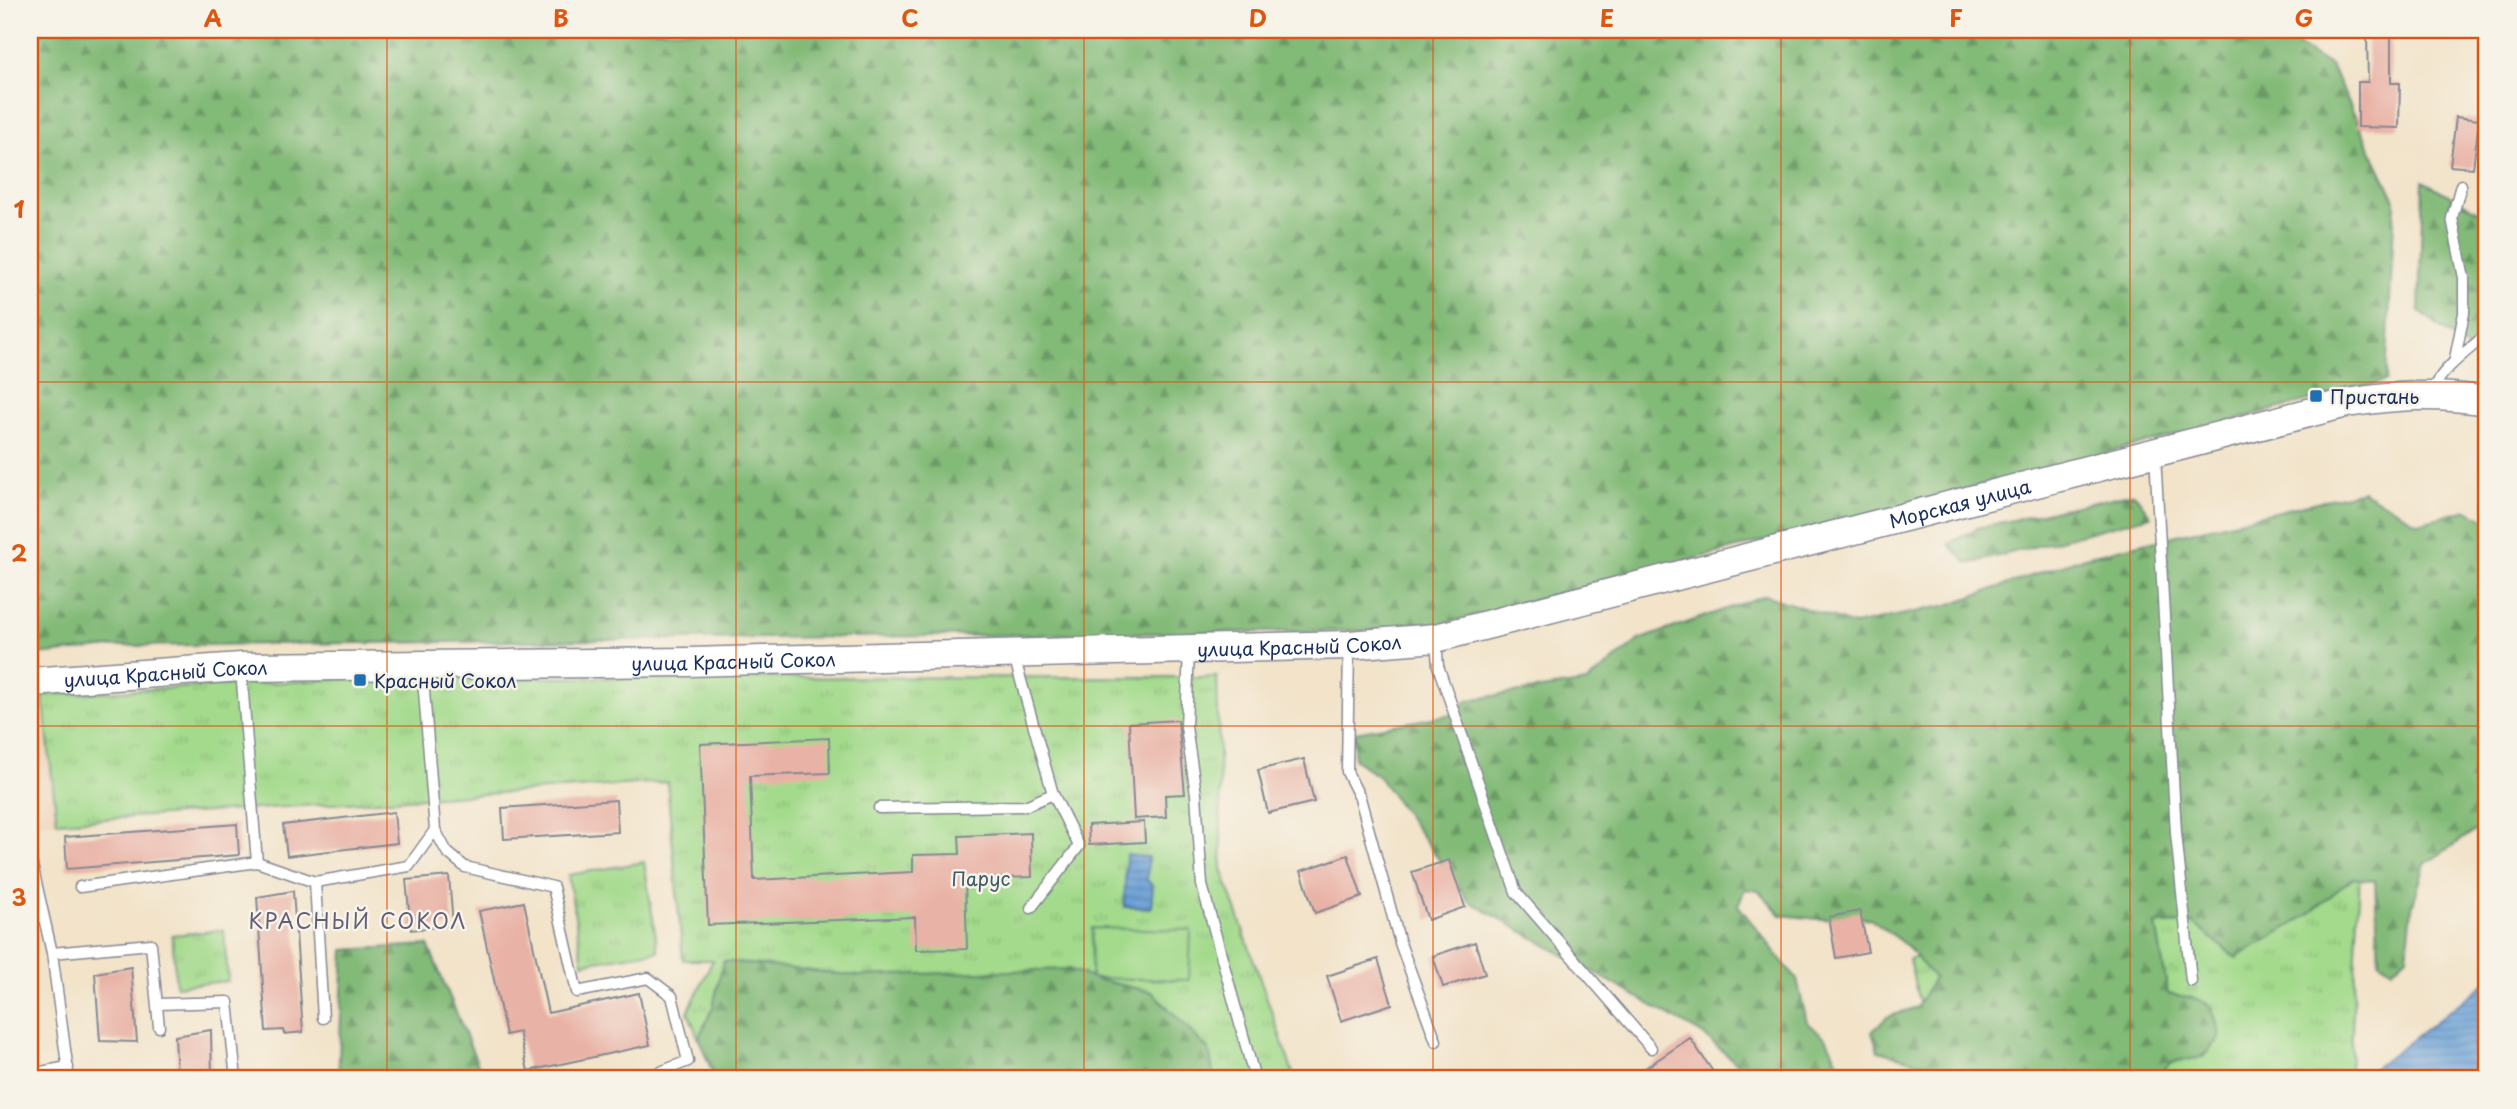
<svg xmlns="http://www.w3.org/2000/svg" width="2517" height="1109" font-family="'Playpen Sans',sans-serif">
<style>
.built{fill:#efd6bc}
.grass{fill:url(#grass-tufts);stroke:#5f8474;stroke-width:2}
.forest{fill:url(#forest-firs);stroke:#4e746a;stroke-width:2}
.pitch{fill:#a3da8b;stroke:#5f8474;stroke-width:2}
.water{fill:url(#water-rules);stroke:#41669a;stroke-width:2}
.building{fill:#e9b2a6}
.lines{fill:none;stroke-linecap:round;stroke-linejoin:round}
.service-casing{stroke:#868994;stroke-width:13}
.tertiary-casing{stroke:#868994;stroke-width:31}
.service{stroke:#fff;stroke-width:10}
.tertiary{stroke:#fff;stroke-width:28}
.grid{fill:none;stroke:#de5710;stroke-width:2;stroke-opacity:0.55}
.poi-dot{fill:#1f6fb2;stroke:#f7f3e8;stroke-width:2.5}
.labels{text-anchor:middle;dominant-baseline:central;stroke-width:5;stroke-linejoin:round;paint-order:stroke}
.poi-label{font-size:19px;fill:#1b2f5e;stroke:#f7f3e8;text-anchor:start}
.street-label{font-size:19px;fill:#1b2f5e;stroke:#f7f3e8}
.park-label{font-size:19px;fill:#3d5a69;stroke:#f7f3e8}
.neighbourhood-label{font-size:21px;letter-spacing:2px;fill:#635d77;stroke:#f7f3e8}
.neatline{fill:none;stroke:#de5710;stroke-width:2.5}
.grid-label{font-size:23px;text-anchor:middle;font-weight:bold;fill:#de5710}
</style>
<defs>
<pattern id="grass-tufts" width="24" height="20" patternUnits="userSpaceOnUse" patternTransform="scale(1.75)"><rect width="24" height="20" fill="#a3da8b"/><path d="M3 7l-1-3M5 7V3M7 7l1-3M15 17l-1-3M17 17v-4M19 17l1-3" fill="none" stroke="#8cbb7a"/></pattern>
<pattern id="forest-firs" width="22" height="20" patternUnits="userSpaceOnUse" patternTransform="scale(1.75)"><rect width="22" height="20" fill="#82ba77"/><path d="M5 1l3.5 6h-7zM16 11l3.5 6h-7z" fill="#6a9865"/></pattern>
<pattern id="water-rules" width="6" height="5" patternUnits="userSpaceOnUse" patternTransform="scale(1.75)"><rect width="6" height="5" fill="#679ed5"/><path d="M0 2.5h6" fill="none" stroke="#5481b0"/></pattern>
</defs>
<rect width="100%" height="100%" fill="#f7f3e8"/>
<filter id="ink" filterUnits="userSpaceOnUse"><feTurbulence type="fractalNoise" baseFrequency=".0143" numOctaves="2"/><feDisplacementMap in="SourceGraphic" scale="14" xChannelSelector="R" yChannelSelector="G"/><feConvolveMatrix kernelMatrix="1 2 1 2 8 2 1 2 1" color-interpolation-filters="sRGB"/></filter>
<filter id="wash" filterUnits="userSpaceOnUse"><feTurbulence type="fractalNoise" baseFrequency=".00686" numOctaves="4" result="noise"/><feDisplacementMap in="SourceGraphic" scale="28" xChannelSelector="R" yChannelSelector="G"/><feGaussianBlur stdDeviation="1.57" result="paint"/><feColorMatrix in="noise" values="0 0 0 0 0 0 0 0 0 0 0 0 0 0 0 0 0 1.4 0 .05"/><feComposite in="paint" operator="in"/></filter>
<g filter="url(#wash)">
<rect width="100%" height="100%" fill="#f2e3c9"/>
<path class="built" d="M43 695 57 822 30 824V697Z"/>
<path class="grass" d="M1217 677 1222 869 1295 1079H715L688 1012 713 960H683L667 782 57 822 43 695 358 678Z
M2364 797 2350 1070 2301 1079H1937L1909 959 1993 936Z
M644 862 658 951 583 963 568 875Z
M224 930 228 981 176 986 172 935Z"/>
<path class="forest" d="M30 30H1701L1790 35 1811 30H2273L2331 66 2395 200 2386 381 1418 630 120 646 30 656Z
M2423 181 2487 216V356L2470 351 2419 311Z
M2363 491 2418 523 2468 510 2487 521V823L2425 864 2412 908 2407 956 2392 970 2379 961 2375 881 2352 878 2308 915 2236 958 2193 923 2156 924 2168 994C2204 999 2213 998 2220 1037L2203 1057 2171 1062 2156 1078C2136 1081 2114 1070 2097 1079H1972L1957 1072 1878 1051 1872 1032 1887 1017 1917 1007 1934 978 1907 946 1869 918 1818 919 1781 915 1759 891 1745 889 1738 905 1797 980 1807 1022 1827 1039 1846 1079H1738L1739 1065 1702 1034 1469 901 1379 777 1354 759 1355 732 1454 714 1468 700 1587 682 1639 640 1765 595 1854 625 1948 605 2085 557Z
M2134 493 2151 516 1968 564 1948 544 1977 528Z
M428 945 484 1079H338L344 950Z
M723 961 859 976 1069 969 1091 978 1152 992 1209 1050 1214 1079H716L699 1037 713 1007Z"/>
<path class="pitch" d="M1092 928 1191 930 1189 980 1091 978Z"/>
<path class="water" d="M1126 855 1148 857 1147 880 1153 886 1151 908 1124 907Z
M2487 982V1079H2360Z"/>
<g id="blocks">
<path class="building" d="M2367 35H2391V83H2400L2399 128 2358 127V82H2368Z
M2456 117 2479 120 2473 168 2450 166Z
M1178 720 1185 794 1165 795 1166 817 1134 819 1129 723Z
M829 738 830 773 750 776 754 880 913 872V855L960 854 959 836 1031 833 1032 877 965 879 967 949 916 950 915 917 708 925 700 744Z
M1304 759 1314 802 1268 813 1258 770Z
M616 800 618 832 504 839 502 808Z
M394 812 397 843 287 856 283 825Z
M1144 822 1145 842 1089 845 1088 825Z
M237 824 239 855 67 869 65 837Z
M1348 855 1362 897 1315 913 1301 871Z
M1449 860 1465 907 1428 920 1412 872Z
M449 876 453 925 411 930 406 880Z
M293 891 303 1032 284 1034 283 1030 266 1031 257 897Z
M524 902 548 1013 639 993 650 1045 528 1071 519 1032 506 1035 479 911Z
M1860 911 1868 952 1836 958 1829 917Z
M1475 942 1485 974 1443 987 1433 956Z
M1378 959 1392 1004 1341 1021 1327 976Z
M131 967 137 1042 100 1041 95 973Z
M211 1030 212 1079H177L175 1036Z
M1690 1038 1718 1079H1650L1644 1069Z"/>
</g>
</g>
<g filter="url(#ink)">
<use href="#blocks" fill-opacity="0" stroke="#868994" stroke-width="2"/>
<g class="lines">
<defs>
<path id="service" d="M2455 359 2464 313V278L2452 218 2461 185
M2430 394C2443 367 2465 353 2487 334
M2155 454 2176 833 2191 981
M1436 640 1438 666 1516 892 1651 1048
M1349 646 1347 772 1360 798 1400 943 1436 1041
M1189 650 1186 727 1196 794 1202 885 1255 1079
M1014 656 1053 794 1079 846 1031 908
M422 666 435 830 447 852 465 867 553 887 577 992 648 978 672 996 688 1061 643 1079
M241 670 257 862 315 882 323 1018
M879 808 1025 806 1053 794
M30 856 52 953 69 1079
M315 882 409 866 435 830
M80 887 257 862
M52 953 151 944 159 1027
M157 1004 228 1002 236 1079
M30 1074 68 1067"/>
<g id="tertiary">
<path id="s1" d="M30 682 241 667 689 662 1349 645 1436 638 2347 403C2397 395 2437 393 2487 401"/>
</g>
</defs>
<use href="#service" class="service-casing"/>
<use href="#tertiary" class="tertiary-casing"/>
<use href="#service" class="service"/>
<use href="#tertiary" class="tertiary"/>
</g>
</g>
<path class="grid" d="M387 30V1079M736 30V1079M1084 30V1079M1433 30V1079M1781 30V1079M2130 30V1079M30 382H2487M30 726H2487"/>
<g class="poi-dot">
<rect x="2309" y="389" width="14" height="14" rx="3.5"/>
<rect x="353" y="673" width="14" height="14" rx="3.5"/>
</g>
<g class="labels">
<g class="poi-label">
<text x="2330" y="396">Пристань</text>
<text x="374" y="680">Красный Сокол</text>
</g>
<g class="street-label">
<text stroke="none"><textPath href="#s1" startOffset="1948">Морская улица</textPath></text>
<text stroke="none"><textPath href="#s1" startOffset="1270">улица Красный Сокол</textPath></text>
<text stroke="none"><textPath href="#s1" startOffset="704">улица Красный Сокол</textPath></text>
<text stroke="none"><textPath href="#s1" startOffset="136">улица Красный Сокол</textPath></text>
</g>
<g class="park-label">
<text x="981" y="878">Парус</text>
</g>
<g class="neighbourhood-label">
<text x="358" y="920">КРАСНЫЙ СОКОЛ</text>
</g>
</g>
<rect width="2517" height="1109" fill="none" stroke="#f7f3e8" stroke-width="77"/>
<rect x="38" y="38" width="2440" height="1032" class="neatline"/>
<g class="grid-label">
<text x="213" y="27">A</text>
<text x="561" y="27">B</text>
<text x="910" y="27">C</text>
<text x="1258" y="27">D</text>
<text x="1607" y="27">E</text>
<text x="1956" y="27">F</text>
<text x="2304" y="27">G</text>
<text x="19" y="218">1</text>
<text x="19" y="562">2</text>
<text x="19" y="906">3</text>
</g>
</svg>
